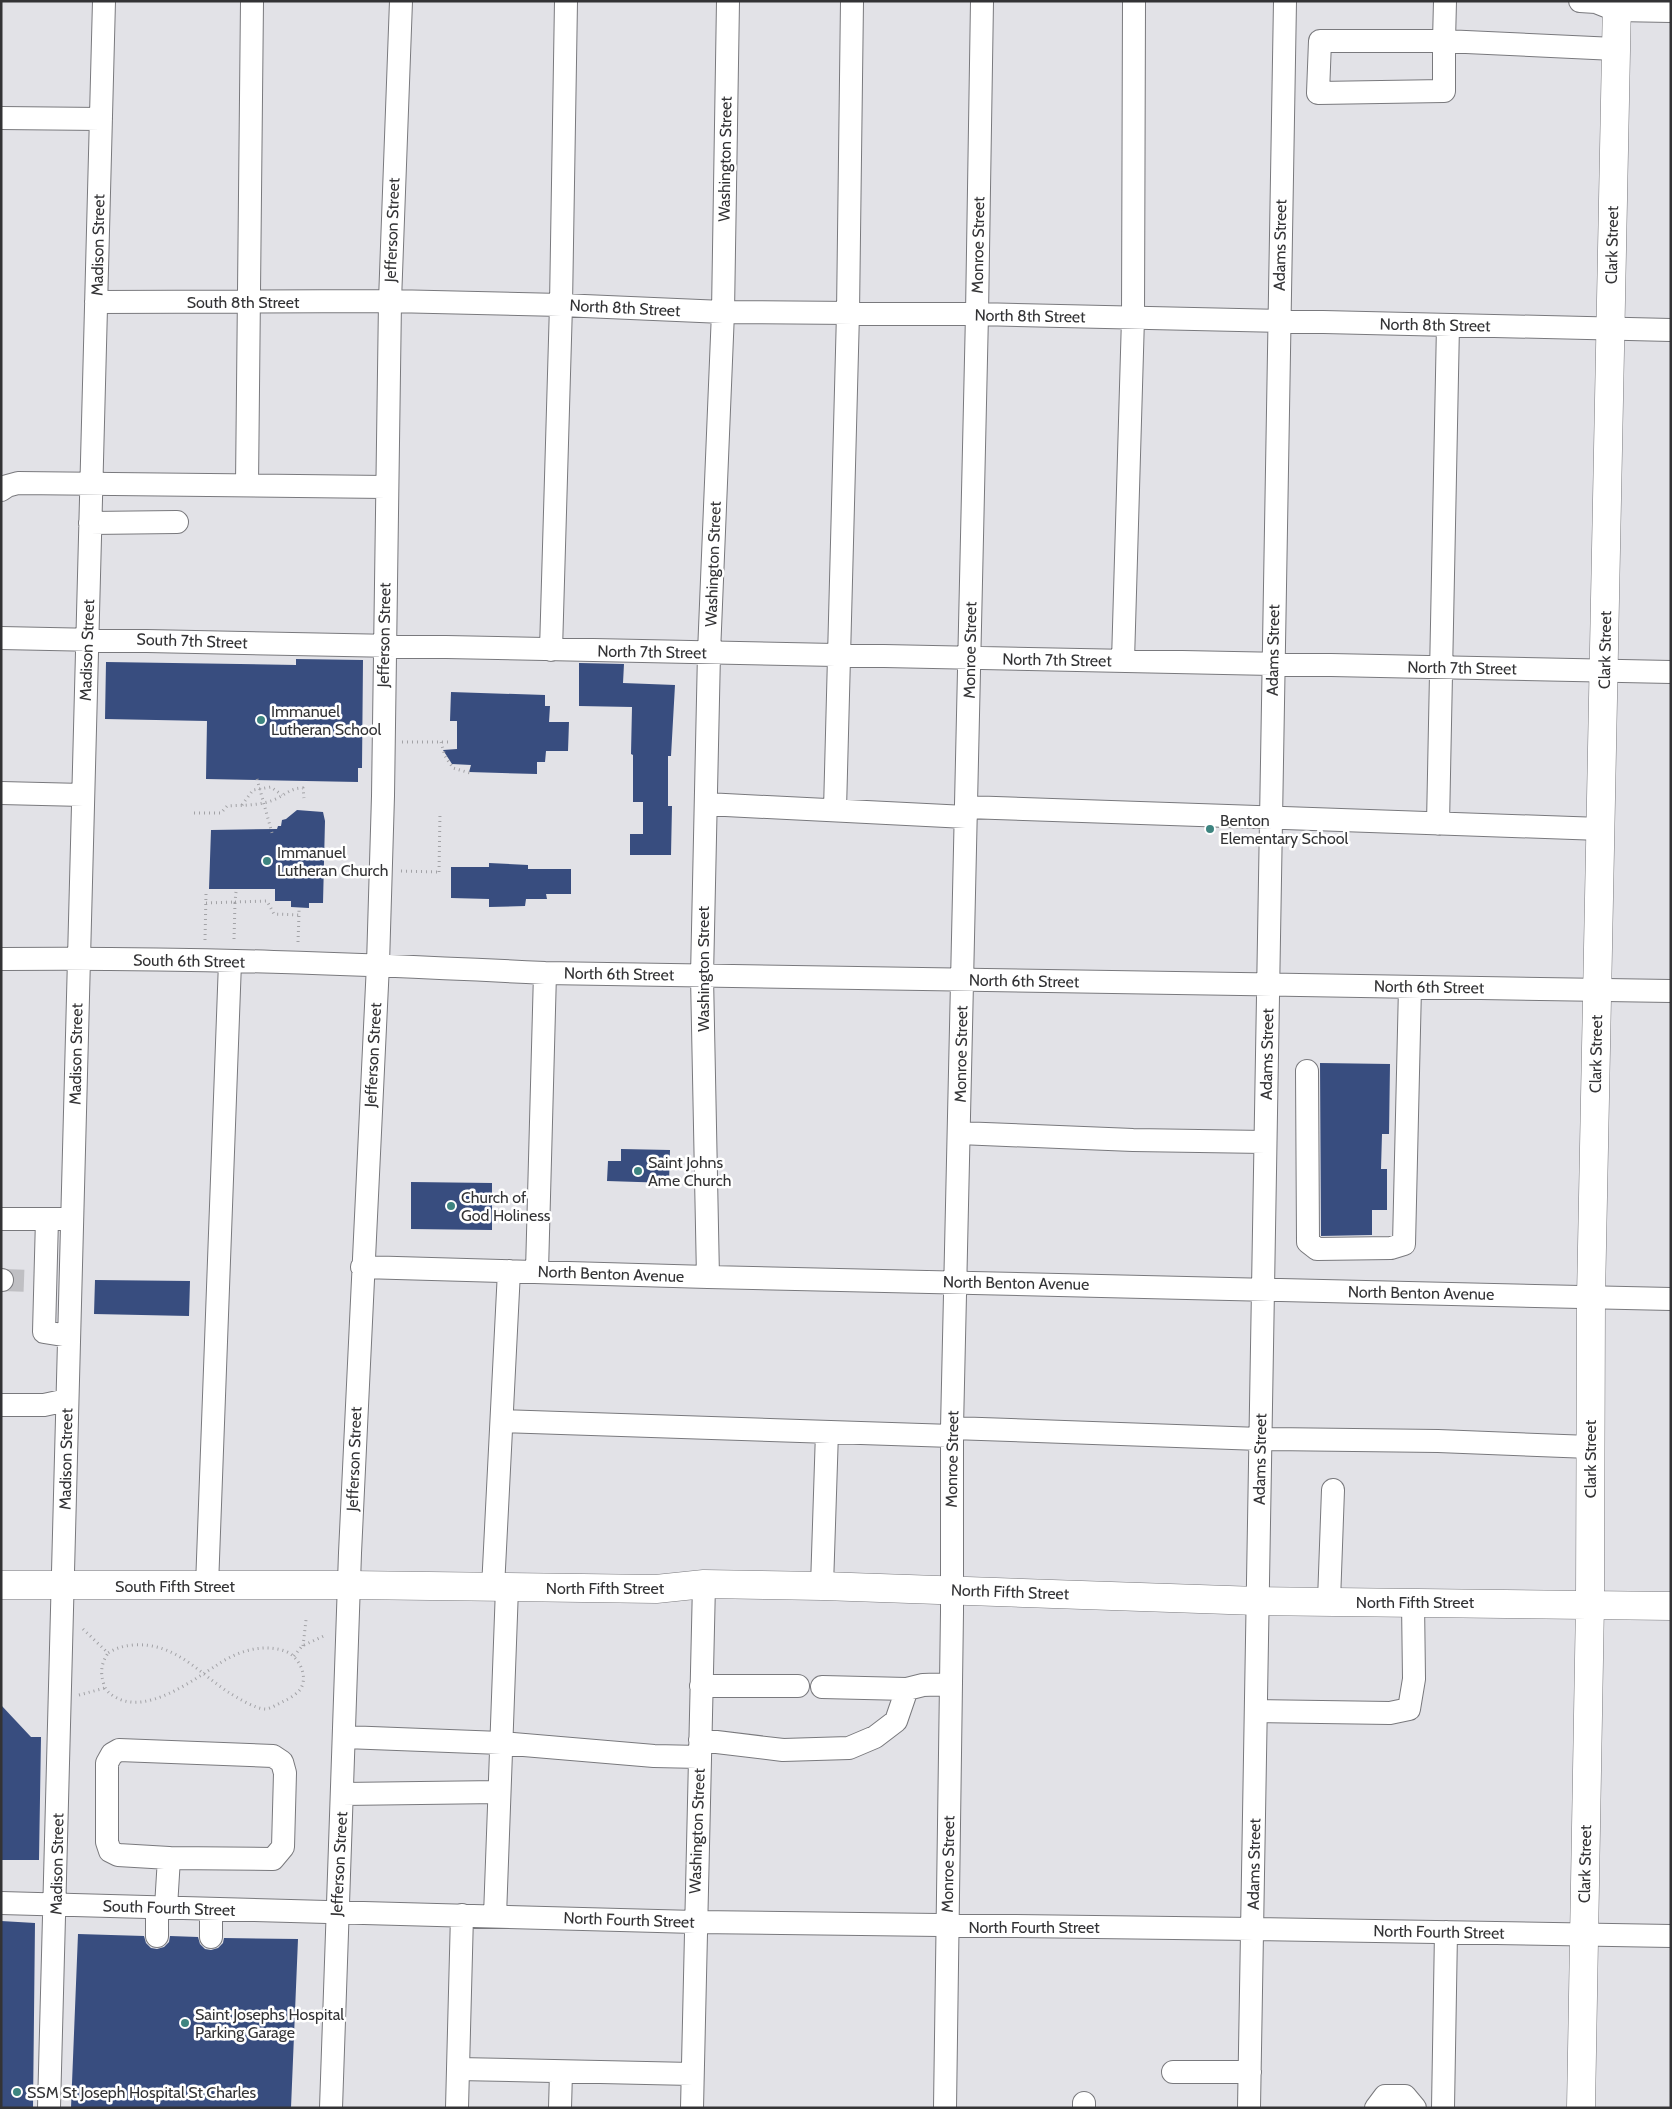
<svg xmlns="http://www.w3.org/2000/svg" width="1672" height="2109" font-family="Cabin,sans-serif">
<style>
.building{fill:#384d7f}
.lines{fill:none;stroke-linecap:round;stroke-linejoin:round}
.minor-tunnel{stroke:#bfbfc3;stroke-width:22;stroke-dasharray:22 11;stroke-linecap:butt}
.minor-casing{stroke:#79797d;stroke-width:24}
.major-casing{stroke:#79797d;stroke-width:29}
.path{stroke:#a2a2a6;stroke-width:3;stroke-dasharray:1 4;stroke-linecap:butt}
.minor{stroke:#fff;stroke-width:22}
.major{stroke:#fff;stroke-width:28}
.path-bridge{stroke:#a2a2a6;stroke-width:3;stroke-dasharray:1 4;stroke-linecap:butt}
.poi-dot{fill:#3d8480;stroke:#fff;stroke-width:2}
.labels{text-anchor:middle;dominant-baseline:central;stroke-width:5;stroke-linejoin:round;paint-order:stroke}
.street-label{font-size:16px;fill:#333335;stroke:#fff}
.poi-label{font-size:16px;fill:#333335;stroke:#fff;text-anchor:start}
</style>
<rect width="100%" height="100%" fill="#e2e2e7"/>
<path class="building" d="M296 659 363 660 362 768H358V782L206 779 207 721 105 719 106 662 296 665Z
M579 663 624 664 623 683 675 685 671 756H668V806H672L671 855H630V834H643V802H633V755L631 754 632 707 579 706Z
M451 692 545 695V706H550L549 722H569L568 751H546L545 762H537V774L469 772 471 765 452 764 443 750 457 749V721H450Z
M297 810 323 812 325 821 323 903H309V908L291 907V901H275V889H209L211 830 277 829 278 826H281L282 820 286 819Z
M489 863 528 865V869H571V894H546L547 899H526L525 906 489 907V899L451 898V867H489Z
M1320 1063 1390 1064 1389 1134H1382L1381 1169H1387V1210H1372V1235L1321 1236Z
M621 1149 670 1150 669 1183 607 1181 608 1161H621Z
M411 1182 492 1183V1230L411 1229Z
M95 1280 190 1281 189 1316 94 1314Z
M1 1705 31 1737H41L39 1860H1Z
M1 1921 35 1923 33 2108H1Z
M78 1934 144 1936 146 1943 151 1948 157 1949 164 1947 169 1942 170 1936 198 1937 200 1944 205 1949 211 1950 218 1948 223 1943 224 1938 298 1939 291 2108H71Z"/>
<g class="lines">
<path class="minor-tunnel" d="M2 1280 29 1281"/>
<defs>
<path id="minor" d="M1445 1 1444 41 1615 49
M1580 1 1596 2 1616 10 1671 11
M1320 41H1444V91L1318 93Z
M1 118 101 119
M96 302 390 301 561 305 723 312 977 314 1671 330
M247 485 252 1
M1 490 7 486 18 483 386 487
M90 523 177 522
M1 638 1671 672
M551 650 561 305 566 1
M1123 661 1133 318 1134 1
M1 793 83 795
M706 804 966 817
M966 807 1601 829
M835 810 848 313 852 1
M1438 824 1448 325
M1 959C183 957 364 964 545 973L1671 991
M1307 1071 1308 1242 1317 1249 1391 1248 1404 1244 1410 987
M959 1133 1133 1140 1265 1142
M1 1219H63
M47 1219 44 1332 69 1336
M362 1267 708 1277 1671 1299
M537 1271 545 973
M708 1277 702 976 709 653 723 312 728 1
M1 1280H2
M1 1405H44L67 1400
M502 1421 952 1436
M952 1428 1260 1439 1438 1441 1590 1447
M207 1586 230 962
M822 1586 827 1432
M493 1588 509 1271
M1329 1601 1333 1490
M701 1686H798
M822 1687 907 1689
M1256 1711 1390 1713 1409 1709 1414 1679 1413 1602
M345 1737 501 1743 654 1756 700 1757
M700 1740 783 1750 849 1748 875 1737 896 1721 907 1689 923 1685 950 1684
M342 1794 499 1792
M1 1903 695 1922 1253 1929 1671 1936
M157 1907V1936
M166 1907 169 1858 118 1855 110 1851 107 1842V1763L112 1754 119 1750 273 1756 282 1762 285 1773 283 1847 273 1859 169 1858
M462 1915 458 2069 692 2074
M495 1916 507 1588
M211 1937V1909
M1173 2072H1250
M49 2108 104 1
M331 2108 350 1553 378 964 383 796 390 301 401 1
M457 2108 458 2069
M560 2108 561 2072
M692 2108 704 1584
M945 2108 952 1612V1428L977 314 982 1
M1084 2108V2103
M1249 2108 1285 1
M1376 2108 1385 2096H1405L1415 2108
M1443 2108 1446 1932"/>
<path id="major" d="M1 1585H349L656 1589 704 1584 822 1586 1258 1601 1671 1606
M1581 2108 1590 1603 1591 1297 1617 1"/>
</defs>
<use href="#minor" class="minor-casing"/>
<use href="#major" class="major-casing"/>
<path class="path" d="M402 742H451
M441 742 445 756 453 768 470 773
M242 805 253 790 271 787 282 795
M194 813H221L227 806C244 805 262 806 278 798 287 793 292 788 303 788L304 798
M401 871 440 872
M439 872 440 812
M236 892 235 902 267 901 274 914 299 915V909
M206 903 235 902 234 940
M205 940 206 894
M298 942 299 915
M83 1629 108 1653C116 1648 123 1646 133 1645 174 1642 197 1671 228 1692 238 1698 255 1709 266 1709 272 1708 278 1704 284 1701 289 1699 295 1695 299 1691 310 1678 299 1656 285 1651 261 1643 236 1652 217 1665 192 1681 147 1714 117 1698 111 1695 106 1691 104 1685 100 1672 101 1664 108 1653
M303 1646 306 1620
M294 1656 302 1646 326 1635
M79 1695 105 1688"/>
<use href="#minor" class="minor"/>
<use href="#major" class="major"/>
<path class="path-bridge" d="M257 779 272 833"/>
</g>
<g class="poi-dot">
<circle cx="261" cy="720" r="5"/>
<circle cx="1210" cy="829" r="5"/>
<circle cx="267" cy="861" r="5"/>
<circle cx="638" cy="1171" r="5"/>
<circle cx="451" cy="1206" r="5"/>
<circle cx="185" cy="2023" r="5"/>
<circle cx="17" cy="2092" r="5"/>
</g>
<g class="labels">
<g class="street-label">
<text transform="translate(725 159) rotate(-89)">Washington Street</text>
<text transform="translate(392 230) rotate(-88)">Jefferson Street</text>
<text transform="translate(98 245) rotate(-89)">Madison Street</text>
<text transform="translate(978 245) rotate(-89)">Monroe Street</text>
<text transform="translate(1280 245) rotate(-89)">Adams Street</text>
<text transform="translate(1612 245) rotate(-89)">Clark Street</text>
<text x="243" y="302">South 8th Street</text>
<text transform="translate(625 308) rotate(3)">North 8th Street</text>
<text transform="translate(1030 316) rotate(1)">North 8th Street</text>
<text transform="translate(1435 325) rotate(1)">North 8th Street</text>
<text transform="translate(713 564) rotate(-88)">Washington Street</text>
<text transform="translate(384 635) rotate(-89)">Jefferson Street</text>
<text transform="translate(192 641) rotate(2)">South 7th Street</text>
<text transform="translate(87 650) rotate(-88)">Madison Street</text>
<text transform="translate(970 650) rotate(-89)">Monroe Street</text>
<text transform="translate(1273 650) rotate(-89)">Adams Street</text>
<text transform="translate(1605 650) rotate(-89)">Clark Street</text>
<text transform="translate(652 652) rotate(1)">North 7th Street</text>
<text transform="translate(1057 660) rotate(1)">North 7th Street</text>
<text transform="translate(1462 668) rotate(1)">North 7th Street</text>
<text transform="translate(189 961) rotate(1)">South 6th Street</text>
<text transform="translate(703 969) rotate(-90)">Washington Street</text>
<text transform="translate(619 974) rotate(1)">North 6th Street</text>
<text transform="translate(1024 981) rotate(1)">North 6th Street</text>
<text transform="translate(1429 987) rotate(1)">North 6th Street</text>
<text transform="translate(76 1054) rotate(-89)">Madison Street</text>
<text transform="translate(961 1054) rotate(-89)">Monroe Street</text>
<text transform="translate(1267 1054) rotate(-89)">Adams Street</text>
<text transform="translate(1596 1054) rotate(-89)">Clark Street</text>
<text transform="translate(373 1055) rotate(-87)">Jefferson Street</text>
<text transform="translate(611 1274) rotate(2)">North Benton Avenue</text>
<text transform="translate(1016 1283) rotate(1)">North Benton Avenue</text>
<text transform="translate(1421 1293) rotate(1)">North Benton Avenue</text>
<text transform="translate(66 1459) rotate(-89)">Madison Street</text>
<text transform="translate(354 1459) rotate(-88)">Jefferson Street</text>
<text transform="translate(952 1459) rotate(-89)">Monroe Street</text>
<text transform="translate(1260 1459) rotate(-89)">Adams Street</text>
<text transform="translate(1590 1459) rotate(-90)">Clark Street</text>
<text x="175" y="1586">South Fifth Street</text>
<text x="605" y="1588">North Fifth Street</text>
<text transform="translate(1010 1592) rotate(2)">North Fifth Street</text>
<text x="1415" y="1602">North Fifth Street</text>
<text transform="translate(697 1831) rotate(-88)">Washington Street</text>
<text transform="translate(57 1864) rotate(-89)">Madison Street</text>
<text transform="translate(339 1864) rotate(-87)">Jefferson Street</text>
<text transform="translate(948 1864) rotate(-89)">Monroe Street</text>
<text transform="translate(1254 1864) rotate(-89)">Adams Street</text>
<text transform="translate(1585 1864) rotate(-89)">Clark Street</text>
<text transform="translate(169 1908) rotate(2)">South Fourth Street</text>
<text transform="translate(629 1920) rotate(2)">North Fourth Street</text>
<text x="1034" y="1927">North Fourth Street</text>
<text transform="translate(1439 1932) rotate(1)">North Fourth Street</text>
</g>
<g class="poi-label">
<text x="271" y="711">Immanuel<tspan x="271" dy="18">Lutheran School</tspan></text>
<text x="1220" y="820">Benton<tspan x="1220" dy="18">Elementary School</tspan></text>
<text x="277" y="852">Immanuel<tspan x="277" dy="18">Lutheran Church</tspan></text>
<text x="648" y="1162">Saint Johns<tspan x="648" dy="18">Ame Church</tspan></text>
<text x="461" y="1197">Church of<tspan x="461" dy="18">God Holiness</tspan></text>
<text x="195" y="2014">Saint Josephs Hospital<tspan x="195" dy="18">Parking Garage</tspan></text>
<text x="27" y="2092">SSM St Joseph Hospital St Charles</text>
</g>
</g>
<rect width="1672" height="2109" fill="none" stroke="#333335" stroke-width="5"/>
</svg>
